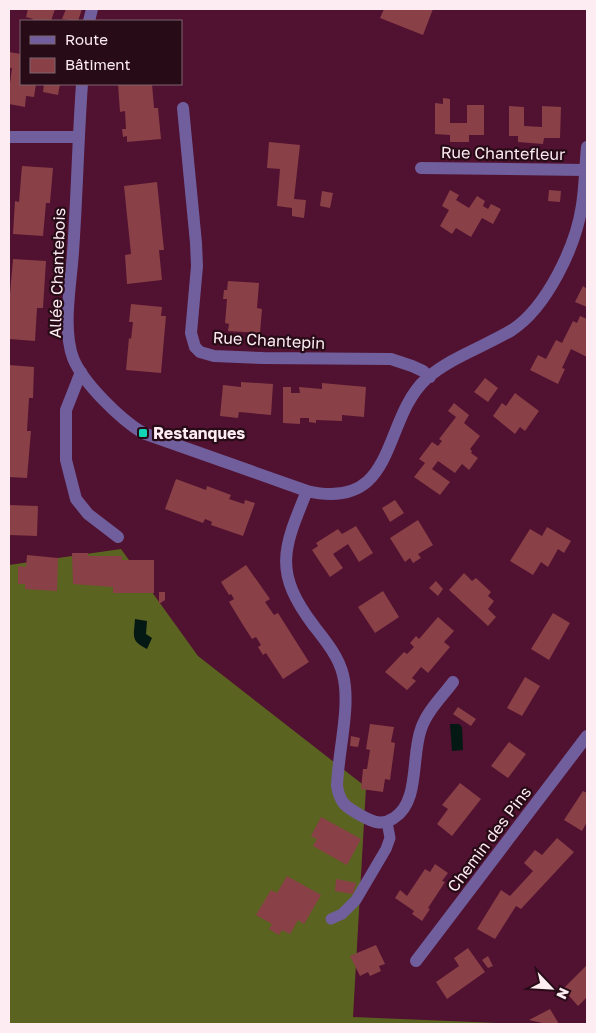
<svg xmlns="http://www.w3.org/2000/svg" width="596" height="1033" font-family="'Golos Text',sans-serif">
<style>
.forest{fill:#5b6320}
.water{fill:#041914}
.building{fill:#894047}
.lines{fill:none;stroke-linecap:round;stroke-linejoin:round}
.service{stroke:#705f9c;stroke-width:11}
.minor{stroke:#705f9c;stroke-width:12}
.poi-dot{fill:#11d5b4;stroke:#270b17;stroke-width:2}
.labels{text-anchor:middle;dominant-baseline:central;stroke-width:4.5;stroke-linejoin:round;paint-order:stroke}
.street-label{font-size:16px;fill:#fdecf1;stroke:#270b17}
.poi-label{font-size:16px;font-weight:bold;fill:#fdecf1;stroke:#270b17;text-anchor:start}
</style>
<rect width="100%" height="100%" fill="#511130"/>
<path class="forest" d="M121 549 198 656 366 787 353 1017 521 1024H9V565Z"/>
<path class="water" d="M135 619 147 621 146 634 152 638 147 649C130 641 134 636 135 619Z
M450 724H459L462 727 463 750 452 751Z"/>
<path class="building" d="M28 9H55L51 21H32L33 19 26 17Z
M66 9H82L78 21 62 19Z
M384 9 409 10 433 9 423 35 380 18Z
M9 52 21 54V84H36L34 97 26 96 25 107 9 104V91L12 68H9Z
M44 84H60L58 95 43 92Z
M118 84H152L154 108H158L161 139 127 142V136L123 137 122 129H126L125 111 120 112Z
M443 98 450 99V123H467V105H484V135H469V142H450V135L435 134V103L443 104Z
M509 106 524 107V126L542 127V106L561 107 560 138H544L543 144 518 142V136H509Z
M269 142 300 145 294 199 306 200 304 218 292 216V208L277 206 280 169 267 168Z
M22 166 53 168 50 203H46L43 236 13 234 15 201 19 202Z
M157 182 164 250H159L162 280 127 284 125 255 131 254 124 186Z
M450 190 459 195 456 200 469 208 477 196 485 201 483 206 488 209 491 204 501 209 493 224 482 218 471 237 456 228 452 234 440 226 449 210 442 206Z
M549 190 561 191 560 202 548 201Z
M322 191 333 193 330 208 320 206Z
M13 259 46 261 43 308H37L35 341 9 339V306Z
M228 281 259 283 257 308 262 309 260 333 228 331 229 324 225 323 227 299H223L224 290H227Z
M583 286 587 289V307L575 302Z
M131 304 162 307 161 316H166L161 373 126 370 129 338 131 339 133 322H129Z
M580 316 587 319V357L571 349 562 368 565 369 558 384 530 370 538 355 546 359 556 340 562 343 573 321 577 323Z
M9 365 34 367 33 398H29L27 431H31L27 478 9 477Z
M485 378 498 388 488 402 474 392Z
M241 382 273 384 271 415 239 412 238 418 220 416 223 385 241 387Z
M322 383 366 387 364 417 342 415V421L316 420V423L309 422V418H300V424L283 423V387H291V393H300L299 387 322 389Z
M515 393 539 411 525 431 520 427 515 434 493 416 502 403 506 406Z
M454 403 469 415 464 423 480 436 470 449 472 451 471 453 478 458 469 470 462 464 455 473 438 461 432 469 450 482 440 495 414 477 425 463 419 459 432 442 438 446 442 441 439 439 456 417 448 411Z
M176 479 206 490 207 486 231 495 229 499 244 504 245 500 255 503 243 536 211 525 212 522 210 521 205 519 203 523 165 509Z
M395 500 404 513 390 522 382 508Z
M9 505 38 506 37 536 9 535Z
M418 520 433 545 418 554 421 558 413 563 410 558 405 562 390 538Z
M356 526 373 553 359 562 348 544 333 554 343 568 330 577 312 550 318 546 316 543 338 529 342 534Z
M547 527 571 541 564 553 558 549 548 567 541 562 533 575 510 561 530 529 542 536Z
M72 553H88V556H122V560H154V593H113V587L73 584Z
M27 555 58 558 57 591 25 589V584H18V566L26 567Z
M246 565 270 599 265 602 274 615 278 613 309 662 283 679 266 653 263 655 258 647 261 645 256 637 252 639 243 625 229 602 234 599 231 594 229 595 221 582Z
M464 573 472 581 476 578 491 592 488 596 494 601 488 609 496 617 488 626 449 590Z
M436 581 443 589 438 596 429 588Z
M383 591 399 617 375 633 358 607Z
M159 592H165V600L159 604Z
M553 613 570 623 549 660 531 649Z
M438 617 454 631 444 642 450 647 428 673 421 667 412 678 416 681 407 690 385 672 404 652 407 654 414 647 410 643 416 636 419 639Z
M525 677 540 686 522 716 507 708Z
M458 707 476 719 471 726 453 714Z
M370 724 394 727 391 742 395 743 390 780 385 779 383 792 361 789 363 769H367L370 750 366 749Z
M351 736 360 738 358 747 350 746Z
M509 742 526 754 508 778 491 766Z
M460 783 481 799 452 836 437 824 448 809 442 805Z
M583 791 587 793V822L582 831 564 820Z
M321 817 361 839 347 865 313 846 317 839 311 836Z
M557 838 574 852 521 909 516 906 495 939 477 929 501 890 510 896 533 871 524 863 535 850 542 855Z
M435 864 448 873 442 881 445 882 428 908 430 909 422 921 412 914 414 911 395 898 400 890 407 896 425 869 430 872Z
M287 876 321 895 304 924 298 920 290 934 282 930 279 935 269 929 272 924 256 915 271 890 277 893Z
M336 879 356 883 353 894 335 891Z
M376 945 385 964 379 966 381 971 370 976 368 972 360 976 350 956Z
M468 948 485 972 447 999 436 982 459 966 454 958Z
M488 956 493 966 488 968 482 960Z
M587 965V997L578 1006 563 989Z
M550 1009 559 1024H547L529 1020Z"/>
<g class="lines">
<path class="service" d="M331 919 342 914 356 900 386 849 390 838 387 822"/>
<path class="minor" d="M89 21 92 9
M82 84C78 140 77 196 73 252 71 284 62 328 73 358 83 383 120 419 143 433L307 491C398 512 381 421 426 379 451 357 484 347 512 330 547 307 576 246 582 205 585 186 585 167 587 147
M183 108 196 243 197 266 191 333 195 347 200 352 214 356 263 358 391 359 412 366 423 371 430 377
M9 137H79
M421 168 585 170
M81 372 66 410V460L76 499 88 514 118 537
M307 491C283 549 273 572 314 626 325 640 339 657 343 675 351 706 338 752 337 786 340 804 346 807 362 816 373 822 382 826 394 818 420 802 411 756 421 729 427 711 442 697 453 682
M416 961 587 736"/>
</g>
<rect class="poi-dot" x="138" y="428" width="10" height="10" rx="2.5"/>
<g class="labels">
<g class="street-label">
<text transform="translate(503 153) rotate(1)">Rue Chantefleur</text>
<text transform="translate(57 273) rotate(-88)">Allée Chantebois</text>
<text transform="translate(269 340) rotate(3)">Rue Chantepin</text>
<text transform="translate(489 839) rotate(-53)">Chemin des Pins</text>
</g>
<g class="poi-label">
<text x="153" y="433">Restanques</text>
</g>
</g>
<rect width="596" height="1033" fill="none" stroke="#fdecf1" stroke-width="20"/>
<rect x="20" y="20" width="162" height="65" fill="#270b17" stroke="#7d656e"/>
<rect x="30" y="36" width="25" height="8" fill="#705f9c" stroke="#7d656e"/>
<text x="65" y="45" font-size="15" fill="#fdecf1">Route</text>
<rect x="30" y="58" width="25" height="15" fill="#894047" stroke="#7d656e"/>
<text x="65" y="70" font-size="15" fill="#fdecf1">Bâtiment</text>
<g transform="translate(551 988) rotate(115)" stroke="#270b17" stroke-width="4" paint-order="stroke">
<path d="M0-4L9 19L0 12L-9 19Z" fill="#fdecf1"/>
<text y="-8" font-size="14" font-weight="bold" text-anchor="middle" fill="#fdecf1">N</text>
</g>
</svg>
